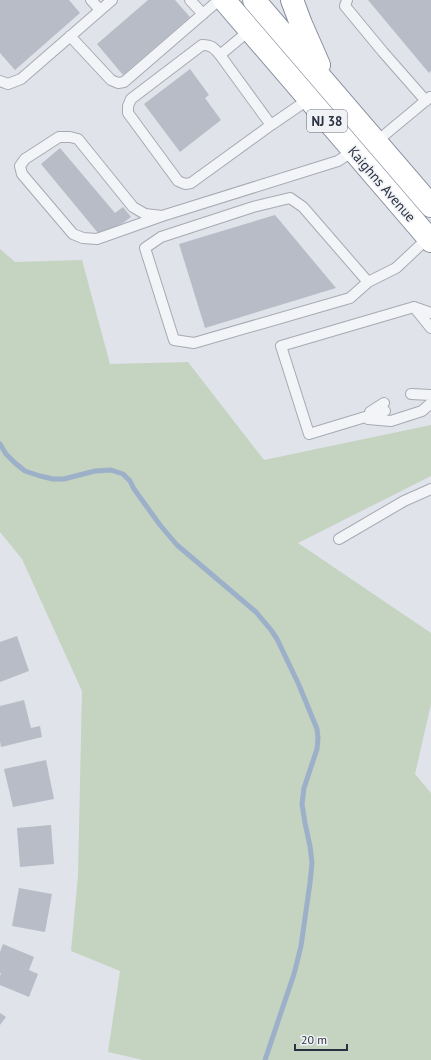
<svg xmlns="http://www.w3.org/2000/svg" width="431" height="1060" font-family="'PT Sans',sans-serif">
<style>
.green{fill:#c5d3c1}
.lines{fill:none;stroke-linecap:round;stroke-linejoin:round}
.stream{stroke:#9cb0c9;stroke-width:5}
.building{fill:#b7bcc6}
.lane-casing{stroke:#a5aab3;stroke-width:12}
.highway-casing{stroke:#88909f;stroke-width:24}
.lane{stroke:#f3f4f7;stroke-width:10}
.highway{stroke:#fff;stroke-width:22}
.labels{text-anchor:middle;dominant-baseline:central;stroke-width:3.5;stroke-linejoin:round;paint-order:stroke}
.shield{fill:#f0f2f6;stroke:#656b77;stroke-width:1}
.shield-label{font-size:13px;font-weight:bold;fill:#293140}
.street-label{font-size:14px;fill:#293140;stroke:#f0f2f6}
</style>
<rect width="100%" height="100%" fill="#e0e3e9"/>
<path class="green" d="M0 249 15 262 82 260 110 364 188 362 264 460 431 425V476L298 543 431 633V704L415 774 431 793V1060H143L108 1052 120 971 71 951 78 876 82 691 22 559 0 532Z"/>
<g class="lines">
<path class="stream" d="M0 444 6 454 15 463 25 471 40 476 53 479H64L95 471 111 470 123 474 130 481 134 489 160 525 177 545 256 612 271 630 277 639 299 685 317 729 318 738 317 749 304 788 302 804 305 823 310 846 312 863 310 883 301 946 294 974 265 1060"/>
</g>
<path class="building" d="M0 0H69L80 13 15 70 0 53Z
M148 0H175L190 17 123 75 97 44Z
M368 0H431V71L429 73Z
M190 69 209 95 205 98 221 120 180 152 144 104Z
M60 148 115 213 123 207 131 217 123 223 104 232 98 233 41 164Z
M275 215 336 288 205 328 179 244Z
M17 636 29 671 0 682V642Z
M24 700 31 728 40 726 42 737 1 747 0 741V706Z
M46 760 54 799 13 807 4 769Z
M51 825 54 864 20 867 17 828Z
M19 888 52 894 45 932 12 926Z
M3 944 34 957 29 970 38 974 29 997 0 985V976L1 973H0V952Z
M0 1013 6 1017 0 1025Z"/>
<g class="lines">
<defs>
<path id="lane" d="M91 0 100 10
M190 0 203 14
M347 0 345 6 383 52 426 101
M250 30 220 55C214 48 212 45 202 45L131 99 128 106V113L178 181 185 184 191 183 271 125 309 99
M70 36 111 80 118 83 124 82 219 0
M220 55 271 125
M0 81 8 84 21 79 112 0
M376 142 430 97
M162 216 145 214 133 207 78 139 70 137H59L25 159 20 166 22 174 73 234 83 238 97 239 162 216 338 161 353 151
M368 282 303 207 290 198 253 207 161 237 145 248 174 340 194 343 350 298 368 282 396 268 428 238
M414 307 431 328
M411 394 431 395
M385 411 309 434 281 346 414 307 431 313
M370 412 384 403
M368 419 391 421 422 411 431 403
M339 539 404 501 431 489"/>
<path id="highway" d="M224 0 431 241
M254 0 431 206
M292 0 301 24 319 65"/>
</defs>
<use href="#lane" class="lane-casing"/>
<use href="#highway" class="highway-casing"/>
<use href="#lane" class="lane"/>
<use href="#highway" class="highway"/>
</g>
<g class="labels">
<rect class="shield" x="307" y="110" width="40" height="22" rx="3"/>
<g class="shield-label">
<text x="327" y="121">NJ 38</text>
</g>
<g class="street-label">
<text transform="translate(382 184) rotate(49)">Kaighns Avenue</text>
</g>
</g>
<path d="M295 1044v6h52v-6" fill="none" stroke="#293140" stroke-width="2"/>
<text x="301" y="1044" font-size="12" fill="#293140" stroke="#f0f2f6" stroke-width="3" paint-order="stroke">20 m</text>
</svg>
